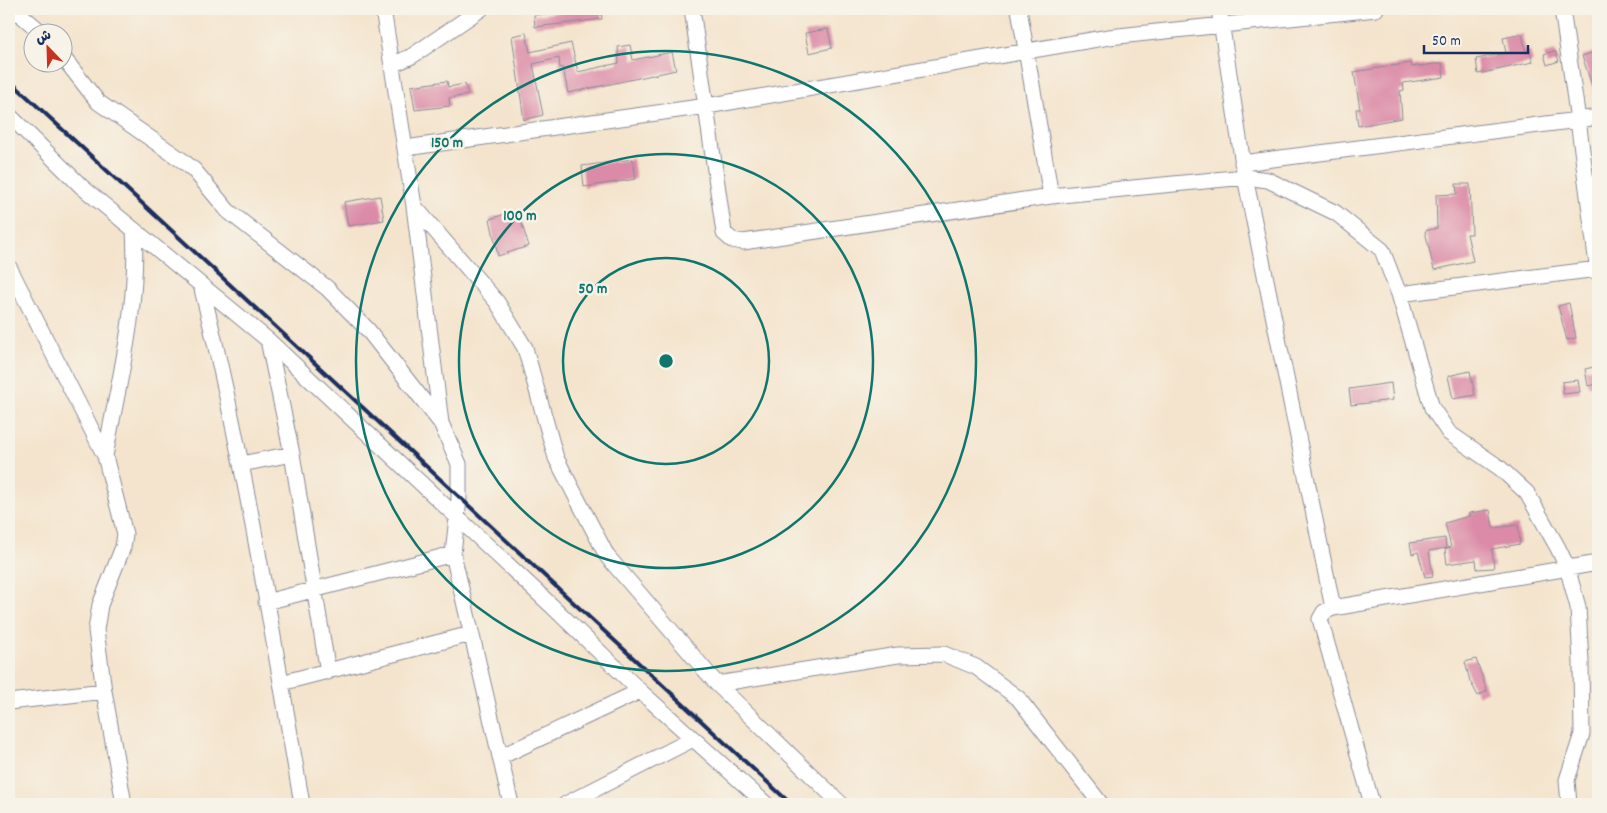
<svg xmlns="http://www.w3.org/2000/svg" width="1607" height="813" font-family="Dekko,'Playpen Sans Arabic',sans-serif">
<style>
.building{fill:#db8ba7}
.lines{fill:none;stroke-linecap:round;stroke-linejoin:round}
.street-casing{stroke:#888a96;stroke-width:17}
.street{stroke:#fff;stroke-width:15}
.rail{stroke:#1b2f5e;stroke-width:4}
.ring{fill:none;stroke:#0f766e;stroke-width:2.5}
.centre{fill:#0f766e;stroke:#f7f3e8;stroke-width:2.5}
.ring-label{font-size:15px;text-anchor:middle;font-weight:bold;fill:#0f766e;stroke:#f7f3e8;stroke-width:5;stroke-linejoin:round;paint-order:stroke}
</style>
<rect width="100%" height="100%" fill="#f7f3e8"/>
<filter id="ink" filterUnits="userSpaceOnUse"><feTurbulence type="fractalNoise" baseFrequency=".02" numOctaves="2"/><feDisplacementMap in="SourceGraphic" scale="10" xChannelSelector="R" yChannelSelector="G"/><feConvolveMatrix kernelMatrix="1 2 1 2 8 2 1 2 1" color-interpolation-filters="sRGB"/></filter>
<filter id="wash" filterUnits="userSpaceOnUse"><feTurbulence type="fractalNoise" baseFrequency=".0096" numOctaves="4" result="noise"/><feDisplacementMap in="SourceGraphic" scale="20" xChannelSelector="R" yChannelSelector="G"/><feGaussianBlur stdDeviation="1.12" result="paint"/><feColorMatrix in="noise" values="0 0 0 0 0 0 0 0 0 0 0 0 0 0 0 0 0 1.4 0 .05"/><feComposite in="paint" operator="in"/></filter>
<g filter="url(#wash)">
<rect width="100%" height="100%" fill="#f4e4cd"/>
<g id="blocks">
<path class="building" d="M590 9H601L602 19 535 27 534 15Z
M828 29 832 48 809 53 805 33Z
M526 33 530 52 571 43 578 72 619 63 618 47 630 45 633 60 672 52 676 70 568 93 563 68H560L559 58 533 64 543 115 524 120 512 36Z
M1522 34 1526 52 1530 51 1533 62 1478 74 1476 59 1506 53 1503 38Z
M1555 51 1559 61 1547 65 1544 54Z
M1598 51V97H1596L1582 56Z
M1411 63 1412 67 1442 63 1444 77 1403 83 1404 90 1400 91 1402 118 1358 126 1356 109H1360L1354 72Z
M447 81 448 87 465 84 468 95 449 98 450 106 415 110 411 86Z
M633 159 636 179 584 187 582 166Z
M1456 184H1470L1472 234H1467L1473 261 1434 270 1425 231 1437 228 1436 195 1457 194Z
M380 196 384 220 348 226 344 202Z
M517 210 529 246 498 256 490 219Z
M1569 303 1576 338 1567 340 1558 306Z
M1598 366V384L1588 386 1585 369Z
M1470 371 1475 395 1453 399 1448 376Z
M1578 380 1580 392 1563 394 1562 382Z
M1391 383 1393 400 1351 405 1349 389Z
M1490 510 1493 528 1518 525 1520 544 1492 549 1494 568 1477 569 1476 560 1447 564 1445 549 1451 547 1445 523 1469 516V513Z
M1445 538 1446 548 1429 551 1433 576 1425 577 1418 552 1412 554 1410 543Z
M1476 659 1487 691 1478 696 1470 681 1465 662Z"/>
</g>
</g>
<g filter="url(#ink)">
<use href="#blocks" fill-opacity="0" stroke="#888a96" stroke-width="1"/>
<g class="lines">
<defs>
<path id="street" d="M14 9 41 32
M383 9 414 206 497 302 525 348 556 458 607 556 717 684 841 804
M692 9 724 233 732 240 743 242 1051 196
M1019 9 1051 196 1245 177 1268 180 1336 213 1382 250 1399 294 1432 408 1449 433 1500 468 1527 493 1558 548 1567 567 1578 607 1581 662 1582 734 1567 780 1569 804
M1219 9 1245 177 1333 608
M62 56 98 102 183 161 194 170 228 211 327 288 368 330 440 422
M392 65 412 56 481 9
M9 115 82 187 268 340 554 608 640 691 766 804
M1598 117 1578 120 1598 272
M405 148 707 106 1109 37 1376 9
M1242 163 1578 120 1562 9
M414 206 441 423 459 464V499L453 554 511 804
M9 267 105 456 125 534 123 547 100 605 96 630 104 691 124 804
M201 285C244 456 272 631 302 804
M1399 294 1598 269
M268 340 292 454 328 672
M105 456C119 381 139 306 134 230
M241 464 292 454
M266 602 453 554
M281 683 471 634
M717 684 898 655 944 654 976 667 1018 698 1101 804
M9 702 104 691
M500 757 640 691
M566 804 693 739
M1372 804 1320 619 1324 612 1333 608 1598 563"/>
</defs>
<use href="#street" class="street-casing"/>
<use href="#street" class="street"/>
<path class="rail" d="M9 80 791 804"/>
</g>
</g>
<g class="ring">
<circle cx="666" cy="361" r="103"/>
<circle cx="666" cy="361" r="207"/>
<circle cx="666" cy="361" r="310"/>
</g>
<circle cx="666" cy="361" r="8" class="centre"/>
<g class="ring-label">
<text x="447" y="147">150 m</text>
<text x="520" y="220">100 m</text>
<text x="593" y="293">50 m</text>
</g>
<rect width="1607" height="813" fill="none" stroke="#f7f3e8" stroke-width="30"/>
<g transform="translate(48 48) rotate(337)"><circle r="24" fill="#f7f3e8" stroke="#9fa5b1"/>
<path d="M0-4L9 19L0 12L-9 19Z" fill="#c8321e"/>
<text y="-8" font-size="14" font-weight="bold" text-anchor="middle" fill="#1b2f5e">ش</text>
</g>
<path d="M1424 45v8h104v-8" fill="none" stroke="#1b2f5e" stroke-width="2.5"/>
<text x="1432" y="45" font-size="15" fill="#1b2f5e" stroke="#f7f3e8" stroke-width="4" paint-order="stroke">50 m</text>
</svg>
